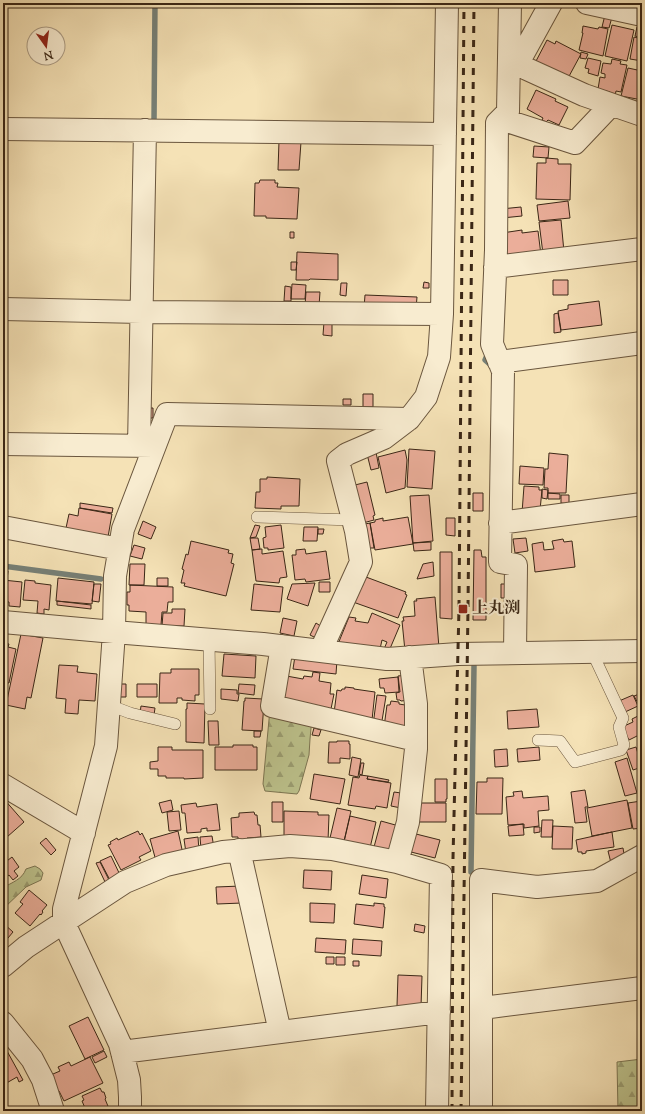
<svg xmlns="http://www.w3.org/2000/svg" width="645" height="1114" font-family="'Sorts Mill Goudy','Noto Serif JP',serif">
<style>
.forest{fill:url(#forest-firs);stroke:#7c7552}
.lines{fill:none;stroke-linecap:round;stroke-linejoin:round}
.stream{stroke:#778077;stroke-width:5.5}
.building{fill:#ebae9a;stroke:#3b2716}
.service-casing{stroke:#6a563e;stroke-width:12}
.minor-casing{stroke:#6a563e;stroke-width:24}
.service{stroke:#f8ecd0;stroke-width:11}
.minor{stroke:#f8ecd0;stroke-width:22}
.rail{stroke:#3b2716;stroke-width:3;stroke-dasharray:7 7;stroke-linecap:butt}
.poi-dot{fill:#8f2418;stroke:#f8ecd0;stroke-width:1.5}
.labels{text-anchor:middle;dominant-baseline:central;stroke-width:4;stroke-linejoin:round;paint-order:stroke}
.poi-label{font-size:16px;font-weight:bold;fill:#3b2716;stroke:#f8ecd0;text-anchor:start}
</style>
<defs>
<pattern id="forest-firs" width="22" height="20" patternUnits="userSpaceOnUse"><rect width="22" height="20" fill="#bdc38d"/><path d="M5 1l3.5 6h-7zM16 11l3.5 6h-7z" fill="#9b9e72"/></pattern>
</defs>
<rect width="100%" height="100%" fill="#f5e2b6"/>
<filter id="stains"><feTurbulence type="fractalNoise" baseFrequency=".005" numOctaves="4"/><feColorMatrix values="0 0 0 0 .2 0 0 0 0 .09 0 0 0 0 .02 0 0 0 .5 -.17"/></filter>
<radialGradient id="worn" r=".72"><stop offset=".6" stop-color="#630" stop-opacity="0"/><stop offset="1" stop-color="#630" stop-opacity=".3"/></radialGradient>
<path class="forest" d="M270 709 312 718 310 739 309 755 299 791 297 794 265 791 263 784Z
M35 866 40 869 43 873 41 880 26 887 3 909V888C12 882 22 880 26 869Z
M642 1059V1111H618L617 1062Z"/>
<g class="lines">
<path class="stream" d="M154 121 155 3
M488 353 485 360 493 367
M3 566 101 579
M471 872 474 666"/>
</g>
<path class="building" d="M605 15 612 17 609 28 602 27Z
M612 25 634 30 627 61 605 56Z
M583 26 598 29 599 27 608 29 603 56 579 50 583 33H582Z
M637 27 642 28V38L635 36Z
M634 37 642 39V61L630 59Z
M547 40 555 44 556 41 581 54 567 80 535 63Z
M581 52 588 54 586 59 580 58Z
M588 58 601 61 598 76 588 73 589 69 585 68Z
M612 59 621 61 620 64 627 65 621 92 616 91 615 96 609 95 610 92 598 89 600 77 605 78V74L601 73 603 63 611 64Z
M628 68 642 71V100L621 96Z
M536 90 556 99 555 101 568 107 559 125 548 120 546 122 542 120 543 118 527 109Z
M279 141 301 142 299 170H278Z
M534 146 549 147 548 158 533 157Z
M546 158 558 159V164H571L570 200 536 199 537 163H546Z
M260 180H275V183H278L277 187 299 188 297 219 266 218V216H254L255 183H259Z
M568 201 570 218 539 221 537 205Z
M521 207 522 216 502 218 501 209Z
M561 220 564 252 543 254 539 222Z
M522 230V233L538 231 541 255 502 257V233Z
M290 232H294V238H290Z
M297 252 338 254V280L310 279 309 280H296Z
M291 262H297L296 270H291Z
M553 280H568V295H553Z
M424 282 429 283V288H423Z
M341 283H347L346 296 340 295Z
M292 284 306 285 305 299H291Z
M285 286 291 287V301H284Z
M306 292H320L319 306H305Z
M365 295 417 297 416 309 364 308Z
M599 301 602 325 561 330 558 311 568 309V305Z
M558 313 561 332 554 333V314Z
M324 322 332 323V336L323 335Z
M363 394H373V407H363Z
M343 399H351V405H343Z
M149 408H153V418H149Z
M409 449 435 451 432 489 407 487Z
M405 450 407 460 405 488 386 493 378 457Z
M376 452 379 468 371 470 367 454Z
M549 453 568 455 566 493H548V488H544L545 469H548Z
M520 466 544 468 543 485 519 484Z
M267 477 300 479 299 506H281V509L255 508 256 492H260V479H267Z
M367 482 375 515 373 516 374 520 363 523 355 485Z
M524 486 539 487V490H542L540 510 522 513Z
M542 489 548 490 547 499 542 498Z
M473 493H483V511H473Z
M548 493 560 494V499H548Z
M429 495 433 541 413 543 410 496Z
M561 495H569V504L561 503Z
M80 503 113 508 112 513 80 508Z
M79 508 112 514 108 537 66 528 69 514 78 516Z
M408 517 413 544 375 550 370 523 375 522V520L383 518V521Z
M446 518H455V536L446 535Z
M143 521 156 527 151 539 138 534Z
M370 523 374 548H369L365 524Z
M255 525 260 526 256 537 250 538Z
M281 525 284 548 268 550V548H264L263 538 266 537 265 527Z
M304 527H318L317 541H303Z
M318 529H324L323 534H318Z
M250 538H258L260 549 252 550Z
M526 538 528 551 515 553 513 539Z
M563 539 564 542 572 541 575 567 535 572 532 544 543 542 544 550 554 549 552 541Z
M191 541 229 550 228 553 233 554 231 563 234 564 226 596 184 586 185 583H181L184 570 182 569 186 554 188 555Z
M431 542V550L414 551 413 543Z
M134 545 145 548 142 559 130 556Z
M262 549V554L283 551 287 577 280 578 279 583 256 581 252 550Z
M305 549 306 554 326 551 330 579 306 582 305 579 295 580 292 555H296V550Z
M474 550H481L482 557H486V620H473Z
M440 552H452V619L440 618Z
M433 562 434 576 417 579 423 564Z
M130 564H145L144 585H129Z
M3 571H8L7 580 3 579Z
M366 577 406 592 405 594 407 595 398 618 353 602 359 586 362 587Z
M58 578 94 582 92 604 56 601Z
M157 578H168V586H157Z
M3 580 22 582 20 607 9 606V602L3 601Z
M25 580 35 581V583L51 585 49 610 44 609V614L37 613 38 601 23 600Z
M319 582H330V592H319Z
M315 583 308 606 287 599 292 584Z
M94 584H101L99 602 92 601Z
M254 584 283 587 280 612 251 610Z
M501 584H509V598H501Z
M130 585 173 587V602H168L167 612H162L161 625H146V612L129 611V605H127V592H130Z
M435 597 439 648 405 651 402 621H404L403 617 415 616 414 601H417L416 599Z
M57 601 91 605V609L57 605Z
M172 609H185L184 626H162L163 613H172Z
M372 613 400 625 389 651 384 649 387 642 382 640 380 649 338 644 349 617 356 618 355 621 368 623Z
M283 618 297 621 294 636 280 633Z
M316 623 322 627 316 638 310 635Z
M21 634 43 638 31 698 27 697 25 709 6 705Z
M3 643 9 644 8 647 16 649 9 683 3 682Z
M224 654 256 656 255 678 222 676Z
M295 656 337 660 336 674 293 669Z
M59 665 78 666 77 672 97 674 95 701 79 700 78 714 65 713 66 699 56 698Z
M171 669H199V695H195V701L182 700V698H177V703H159L160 673H171Z
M313 672 320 673 319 681 331 683 330 694H334L330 714 277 700 281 675 303 679 304 676 312 677Z
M408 675 410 700 401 701 400 700H397L396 693 400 692 398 676Z
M398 677 399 692 385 693 384 688H380L379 679Z
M118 684H126V697H118Z
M137 684H157V697H137Z
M239 684 255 685 254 695 238 693Z
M345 687 354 688V689L375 692 372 720 334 713 337 690 341 691 342 689H345Z
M221 689 237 690V694H239L238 701 221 699Z
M642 693V704L639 705 634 696Z
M377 695 386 696 381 727 373 725Z
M633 695 638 706 625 712 619 701Z
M245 698 263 699 264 702 262 731 242 730 244 701H245Z
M391 701 399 702V704L411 706 408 730 384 727 387 705H390Z
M187 703 205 704 204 743 186 742V709H187Z
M141 706 155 708 154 715 140 713Z
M537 709 539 727 508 729 507 711Z
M642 714V736L640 737 639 735 629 740 622 727 633 722 632 719Z
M208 721H218L219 745H209Z
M314 728 321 730 319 736 312 735Z
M254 731H261L260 737H254Z
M337 741H349V744H350V759L340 758V763H328L329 742H337Z
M233 745H253V747H257V770H215V747H233Z
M158 747H172V750H203V778L184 779V778H166V776H158V769H150V762L158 761Z
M539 747 540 760 518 762 517 749Z
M636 747 642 767 633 770 626 750Z
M507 749 508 766 495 767 494 750Z
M352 757 361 759 358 777 349 775Z
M627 758 637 793 625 796 615 762Z
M361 763H364L362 775 359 774Z
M314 774 345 779 340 804 310 799Z
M360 775 368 776 367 779 391 783 387 808 376 806 375 809 348 805 353 777 359 778Z
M368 776 389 780 388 782 367 779Z
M487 778H503L502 814H476L477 782H487Z
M435 779H447V799H446V802H435Z
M585 790 588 807H585L587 822 575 823 571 792Z
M522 791 523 798 548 796 549 810 538 811 539 826 524 828V824L508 825 506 797 514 796 513 792Z
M394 792 408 794 406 809 391 806Z
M3 798 24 822 7 837 3 832Z
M171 800 173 810 162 813 159 803Z
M627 800 632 828 592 836 587 808Z
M641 801 642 828 633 829 628 803Z
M272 802H283V822H272Z
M196 803 197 807 217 804 220 830 207 831V828L201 829V832L187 833 185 813H182L181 805Z
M417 803H446V822H417Z
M337 808 351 811 344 841 330 838Z
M179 811 181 830 169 831 167 812Z
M284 811 318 812V815H329L328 841 284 840Z
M254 812 255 815H257L258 825H260L261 837 247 838V840L238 841V837H232L231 818 239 817V813Z
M350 816 376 822 370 848 344 842Z
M542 820H553L552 837H541Z
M381 821 399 826 393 851 374 847Z
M523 824 524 835 509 836 508 826Z
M553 826 573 827 572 849H552Z
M534 827H540V832L534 833Z
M138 831 140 835 142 833 151 851 139 857 141 860 121 870 108 845 111 844 110 842 117 838 118 840Z
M178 831 183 854 156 861 150 839Z
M612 832 614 847 586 851V853L582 854V852H578L576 840Z
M416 834 440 840 435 858 411 852Z
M212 836 214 848 201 849 200 837Z
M198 837 199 851 186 853 184 839Z
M46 838 56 850 51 855 40 843Z
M623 848 625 860 611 863 608 851Z
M111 856 121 877 111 882 100 861Z
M12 857 19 867 14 871 18 876 13 880 9 875 4 879 3 864Z
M100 862 110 882 106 884 96 863Z
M304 870 332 871 331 890 303 888Z
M362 875 388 879 386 898 359 894Z
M241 886 242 903 217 904 216 887Z
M29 890 47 905 42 911 43 912 41 915 40 914 30 926 15 913 23 904 20 902Z
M310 903 335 904 334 923 310 922Z
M374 903 384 904V907H385L383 928 354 924 356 904 374 906Z
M3 923 13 932 3 944Z
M415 924 425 926 424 933 414 931Z
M316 938 346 940 345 954 315 952Z
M353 939 382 941 381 956 352 954Z
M326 957H334V964H326Z
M336 957H345V965H336Z
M353 961H359V966H353Z
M398 975 422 976 421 1007 397 1006Z
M88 1017 104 1050 85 1059 69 1026Z
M7 1051 23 1080 19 1082 17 1077 3 1085V1053Z
M104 1051 107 1057 95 1063 92 1057Z
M90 1057 103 1083 64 1101 59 1091 54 1093 46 1077 60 1071 58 1067 69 1062 71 1066Z
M100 1088 102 1092H104L106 1098 105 1099 110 1111H89L87 1107 85 1108 82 1101 84 1100 82 1096Z"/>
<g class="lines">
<defs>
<path id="service" d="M257 517 353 520
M209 639 210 709
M109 705 130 713 175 724
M538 740 560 741 575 762 621 750 624 745 619 727 623 718 592 652"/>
<path id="minor" d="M510 3 508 112 497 123 496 250 492 344 503 371 500 562 516 565 515 653
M587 3 642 15
M509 63H518L527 69 584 95 642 115
M518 63 551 3
M501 119 575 143 611 105
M3 129 445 134
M495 267 642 249
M3 309 141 312 442 314
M499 362 642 343
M3 444 153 446
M139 446 145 130
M500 523 642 504
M3 527 120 549
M3 622 114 632 263 644 387 659 458 654 642 651
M282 646 272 706 416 740
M321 650 361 562 356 531 338 461 347 454 384 438 409 419 426 397 439 357 442 314 447 3
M3 785 84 833
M239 850 280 1032
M397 862 408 822 416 749V704L410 657
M3 966 26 947 125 882 166 865 223 852 290 846 332 849 397 862 441 875 437 1111
M482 1008 642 988
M3 1023 32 1059 43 1080 53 1111
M122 1052 439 1012
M130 1111V1097L129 1080 120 1044 64 923V909L106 746 114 632 115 576 123 529 167 414 409 419
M481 1111V880L537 887 597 881 642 856"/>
</defs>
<use href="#service" class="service-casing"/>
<use href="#minor" class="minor-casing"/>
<use href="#service" class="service"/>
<use href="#minor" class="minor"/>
<path class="rail" d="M452 1111 453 858 459 608 464 3
M461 1111 468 608 474 3"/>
</g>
<rect class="poi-dot" x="458" y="604" width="10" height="10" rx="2"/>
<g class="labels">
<g class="poi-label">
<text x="472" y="609">上丸渕</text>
</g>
</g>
<rect width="645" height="1114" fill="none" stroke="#f5e2b6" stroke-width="16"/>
<rect x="4" y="4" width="637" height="1106" fill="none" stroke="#3b2716" stroke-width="2"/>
<rect x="8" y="8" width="629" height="1098" fill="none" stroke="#3b2716"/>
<g transform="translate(46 46) rotate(166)"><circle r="19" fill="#f8ecd0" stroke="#ac9d86"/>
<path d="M0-3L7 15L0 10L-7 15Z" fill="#8f2418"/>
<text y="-6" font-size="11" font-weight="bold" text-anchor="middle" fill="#3b2716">N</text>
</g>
<rect width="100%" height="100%" filter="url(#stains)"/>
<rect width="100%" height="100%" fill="url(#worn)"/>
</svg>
